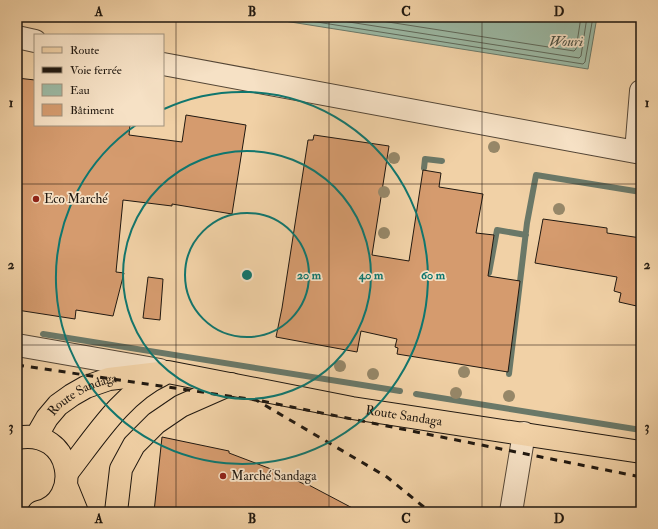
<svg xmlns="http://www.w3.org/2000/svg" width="658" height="529" font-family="'IM FELL Double Pica',serif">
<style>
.water{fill:#9bb8a3;stroke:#6a7868}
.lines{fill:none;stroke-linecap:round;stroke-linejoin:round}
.shore{stroke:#5e685a;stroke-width:1}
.stream{stroke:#6a7868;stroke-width:6}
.building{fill:#d59b6e;stroke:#201810}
.minor-casing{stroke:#544636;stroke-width:24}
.major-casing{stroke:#201810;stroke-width:24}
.highway-casing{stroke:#201810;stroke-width:24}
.minor{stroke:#f6e1c5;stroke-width:22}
.major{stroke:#f1d1a6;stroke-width:22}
.highway{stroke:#f1d1a6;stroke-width:22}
.rail{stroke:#201810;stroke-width:3;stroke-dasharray:7 7;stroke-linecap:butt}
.tree{fill:#968768}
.grid{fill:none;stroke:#201810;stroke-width:1;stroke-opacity:0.55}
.ring{fill:none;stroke:#0f766e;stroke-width:2}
.poi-dot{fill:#8f2418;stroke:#f6e1c5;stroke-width:1.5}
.labels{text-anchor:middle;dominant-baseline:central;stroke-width:3.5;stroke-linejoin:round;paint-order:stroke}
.poi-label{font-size:13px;fill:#201810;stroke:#f6e1c5;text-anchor:start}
.street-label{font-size:13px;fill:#201810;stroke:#f6e1c5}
.water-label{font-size:14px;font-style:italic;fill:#4b5043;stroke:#f6e1c5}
.centre{fill:#0f766e;stroke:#f6e1c5;stroke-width:2}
.ring-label{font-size:12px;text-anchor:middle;font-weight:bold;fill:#0f766e;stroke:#f6e1c5;stroke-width:3.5;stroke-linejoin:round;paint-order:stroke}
.neatline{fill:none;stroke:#201810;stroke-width:1.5}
.grid-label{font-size:13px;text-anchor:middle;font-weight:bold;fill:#201810}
</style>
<rect width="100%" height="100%" fill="#f1d1a6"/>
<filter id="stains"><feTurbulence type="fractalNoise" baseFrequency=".005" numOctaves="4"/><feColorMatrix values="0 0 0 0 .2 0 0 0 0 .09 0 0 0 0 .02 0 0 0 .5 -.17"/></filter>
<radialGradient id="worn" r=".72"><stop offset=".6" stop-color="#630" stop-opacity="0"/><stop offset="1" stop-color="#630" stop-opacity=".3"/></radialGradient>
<path class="water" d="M259 17H597L588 69Z"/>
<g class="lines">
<path class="shore" d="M285 17 583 64 585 62 593 17
M317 17 579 58 581 56 587 17
M356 17 574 51 576 49 581 17"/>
<path class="stream" d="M424 168 425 159 442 161
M489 273 497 230 526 235
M43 334 400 391
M509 374 527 223 536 175 641 192
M416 394 641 430"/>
</g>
<path class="building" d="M17 78 35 80V125H130L129 135 182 142 186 115 246 125 232 214 172 204V206L123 200 116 272 124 273 113 316 76 310 75 319 17 310Z
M314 135 389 146 372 255 409 261 423 170 441 173 439 187 483 194 476 233 494 235 488 276 520 281 508 372 397 354 398 348 395 347 397 339 361 331 357 352 276 337 282 308 308 140H313Z
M543 219 607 228V233L641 238V307L619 302 621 293 614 291 617 277 535 263Z
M148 277 163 279 160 320 143 318Z
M162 437 229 451V453L271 469 304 484 305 483 360 512H154Z"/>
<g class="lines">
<defs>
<path id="minor" d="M17 37 35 41
M163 64 641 153
M636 152 641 91
M17 345 160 370
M511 512 524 433"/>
<g id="major">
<path id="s1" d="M36 437 47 418 58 405 72 395 86 387 109 379 168 372 352 408 641 452"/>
<path d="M67 473C93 440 122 393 162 375"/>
</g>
<path id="highway" d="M17 438C73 427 83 502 39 512
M66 485 77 512
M116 512 121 469 134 445 156 423 181 406 231 384"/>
</defs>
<use href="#minor" class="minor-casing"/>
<use href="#major" class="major-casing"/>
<use href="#highway" class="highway-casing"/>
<use href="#minor" class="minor"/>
<use href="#major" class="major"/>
<use href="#highway" class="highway"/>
<path class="rail" d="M17 365 256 400 387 477 430 512
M262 401 641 477"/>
</g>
<g class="tree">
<circle cx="494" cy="147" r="6"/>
<circle cx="394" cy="158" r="6"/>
<circle cx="384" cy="192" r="6"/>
<circle cx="559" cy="209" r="6"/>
<circle cx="384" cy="233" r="6"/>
<circle cx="340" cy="366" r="6"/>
<circle cx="464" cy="372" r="6"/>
<circle cx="373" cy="374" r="6"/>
<circle cx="456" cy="393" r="6"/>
<circle cx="509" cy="396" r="6"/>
</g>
<path class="grid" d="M176 17V512M329 17V512M482 17V512M17 184H641M17 345H641"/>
<g class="ring">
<circle cx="247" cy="275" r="62"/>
<circle cx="247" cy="275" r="124"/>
<path d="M164 109A186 186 0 1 1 136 125"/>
</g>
<g class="poi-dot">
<circle cx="36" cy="199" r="4"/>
<circle cx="223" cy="476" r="4"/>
</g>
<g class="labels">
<g class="poi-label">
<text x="44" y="199">Eco Marché</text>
<text x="231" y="476">Marché Sandaga</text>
</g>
<g class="street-label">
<text stroke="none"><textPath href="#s1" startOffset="66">Route Sandaga</textPath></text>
<text stroke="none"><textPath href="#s1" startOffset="396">Route Sandaga</textPath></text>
</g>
<g class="water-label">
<text x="566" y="41">Wouri</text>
</g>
</g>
<circle cx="247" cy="275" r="6" class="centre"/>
<g class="ring-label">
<text x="309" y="279">20 m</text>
<text x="371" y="279">40 m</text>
<text x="433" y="279">60 m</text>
</g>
<rect width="658" height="529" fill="none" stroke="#f1d1a6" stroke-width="44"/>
<rect x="34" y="34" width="130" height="92" fill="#f6e1c5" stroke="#a0917d"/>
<rect x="42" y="47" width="20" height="6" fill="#f1d1a6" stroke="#a0917d"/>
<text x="70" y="54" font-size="12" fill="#201810">Route</text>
<rect x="42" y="67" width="20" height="6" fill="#201810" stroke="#a0917d"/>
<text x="70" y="74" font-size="12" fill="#201810">Voie ferrée</text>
<rect x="42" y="84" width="20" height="12" fill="#9bb8a3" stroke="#a0917d"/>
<text x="70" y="94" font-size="12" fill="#201810">Eau</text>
<rect x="42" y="104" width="20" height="12" fill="#d59b6e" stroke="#a0917d"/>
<text x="70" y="114" font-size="12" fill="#201810">Bâtiment</text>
<rect x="22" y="22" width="614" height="485" class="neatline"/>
<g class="grid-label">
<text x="99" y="16">A</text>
<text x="252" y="16">B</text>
<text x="406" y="16">C</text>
<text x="559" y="16">D</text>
<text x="11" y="107">1</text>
<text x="647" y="107">1</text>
<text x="11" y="269">2</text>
<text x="647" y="269">2</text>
<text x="11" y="431">3</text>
<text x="647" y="431">3</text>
<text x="99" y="523">A</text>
<text x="252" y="523">B</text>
<text x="406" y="523">C</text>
<text x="559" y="523">D</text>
</g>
<rect width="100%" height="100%" filter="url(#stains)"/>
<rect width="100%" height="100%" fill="url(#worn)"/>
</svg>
